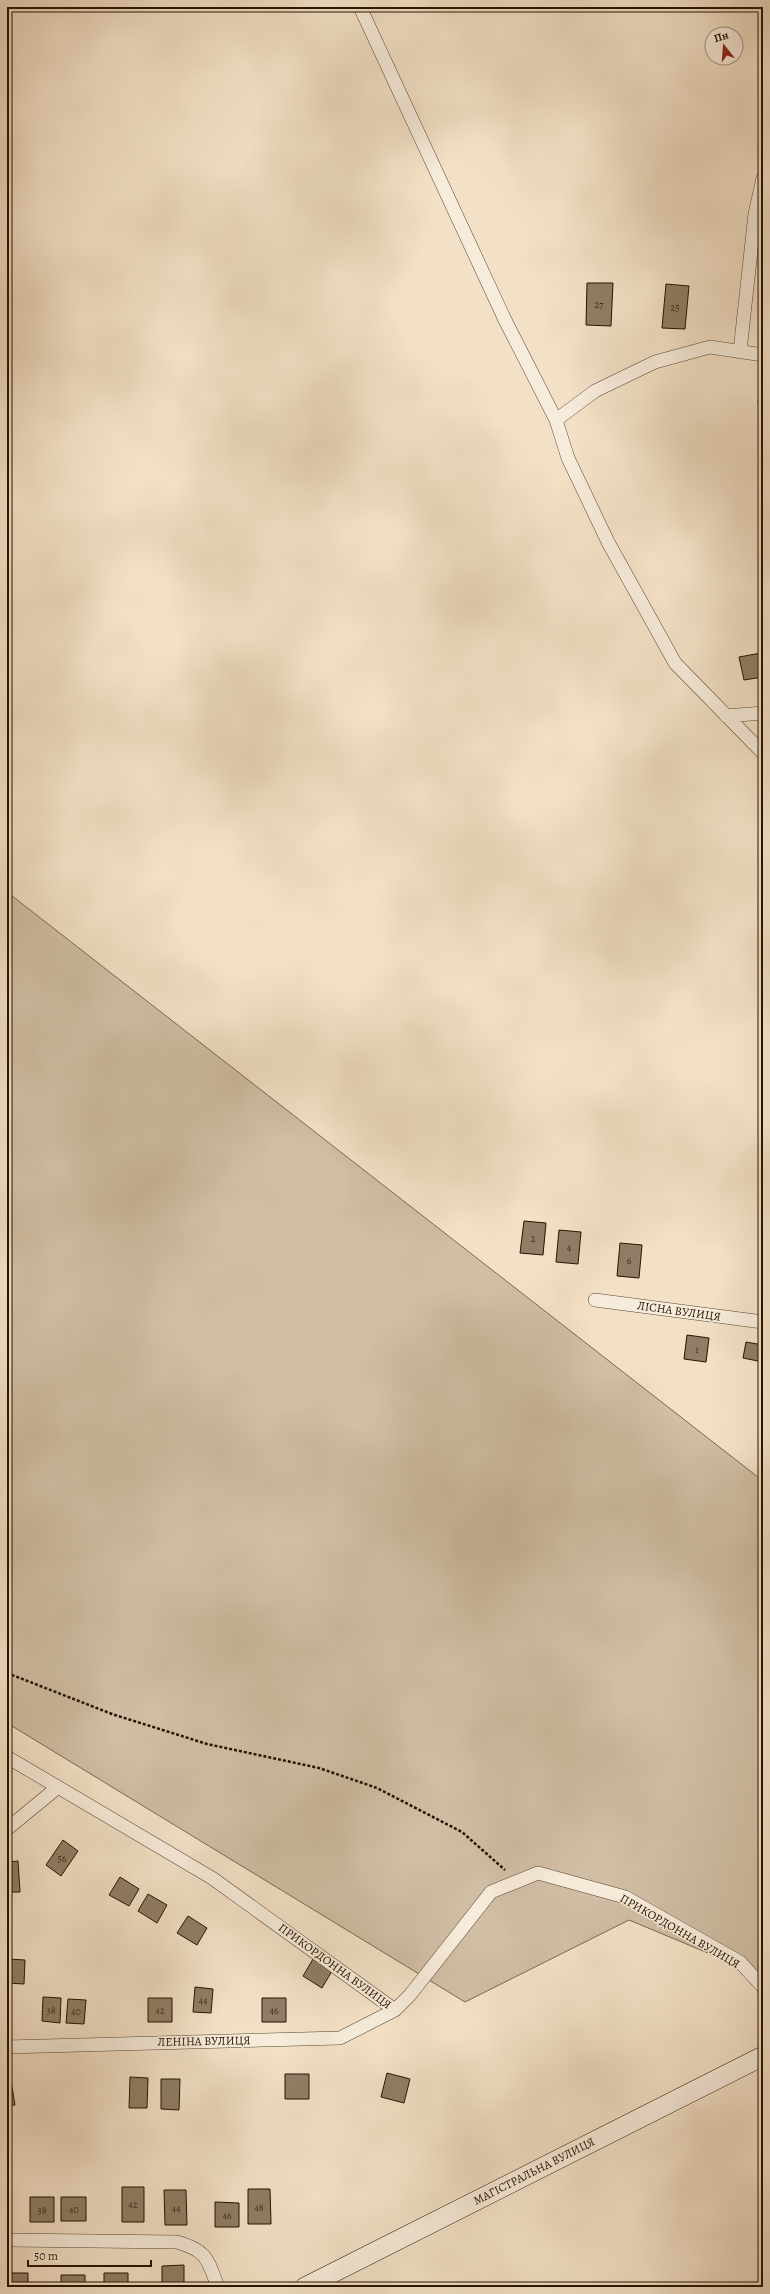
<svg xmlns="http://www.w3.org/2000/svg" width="770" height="2294" font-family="Alegreya,serif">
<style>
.green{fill:#d0bea5;stroke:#7a6852}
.building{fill:#907e67;stroke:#251300}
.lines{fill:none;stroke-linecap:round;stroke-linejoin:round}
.street-casing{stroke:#584632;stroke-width:14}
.secondary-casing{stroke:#251300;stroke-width:20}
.path{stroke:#251300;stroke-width:2.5;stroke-dasharray:3 2;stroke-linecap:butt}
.street{stroke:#f7ecdb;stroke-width:13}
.secondary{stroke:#f7ecdb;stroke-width:19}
.labels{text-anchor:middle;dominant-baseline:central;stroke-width:3;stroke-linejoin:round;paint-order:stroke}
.number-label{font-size:10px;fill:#402e1a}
.street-label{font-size:12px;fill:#251300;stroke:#f7ecdb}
</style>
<rect width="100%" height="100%" fill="#f3e1c7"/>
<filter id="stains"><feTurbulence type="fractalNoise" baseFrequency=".005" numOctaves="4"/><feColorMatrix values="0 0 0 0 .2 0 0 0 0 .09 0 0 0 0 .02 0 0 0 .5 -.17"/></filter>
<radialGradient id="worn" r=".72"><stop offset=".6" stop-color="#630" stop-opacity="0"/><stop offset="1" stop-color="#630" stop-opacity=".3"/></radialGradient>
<path class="green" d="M7 892 763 1481V1976L629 1920 465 2002 7 1723Z"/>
<path class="building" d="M587 283H613L611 326 586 325Z
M666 284 689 286 685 329 662 328Z
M762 373 763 374V404L758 403Z
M761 653 763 677 744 680 739 657Z
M524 1221 546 1223 543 1255 520 1253Z
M559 1230 581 1232 578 1264 556 1262Z
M620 1243 642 1245 639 1278 617 1276Z
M687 1335 709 1338 706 1362 684 1359Z
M746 1342 763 1345V1362L743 1358Z
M63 1840 78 1851 61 1876 46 1865Z
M18 1861 20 1892H7V1862Z
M120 1877 139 1889 129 1906 109 1895Z
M148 1894 167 1905 157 1923 138 1911Z
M188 1916 207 1928 197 1945 177 1933Z
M8 1959 25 1960 24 1984 7 1983Z
M313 1959 332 1971 322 1988 303 1976Z
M195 1987 213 1989 211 2013 193 2012Z
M43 1997 61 1998 60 2023 42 2021Z
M148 1998H172V2022H148Z
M262 1998H286V2022H262Z
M68 1999 86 2000 84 2024 66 2023Z
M387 2073 410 2079 404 2103 381 2097Z
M285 2074H309V2099H285Z
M130 2077 148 2078 147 2108H129Z
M161 2079H180L179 2110 161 2109Z
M11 2081 15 2105 7 2106V2082Z
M122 2187H144V2222H122Z
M248 2189H270L271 2224H248Z
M164 2190H186L187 2225H165Z
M30 2197H54V2222H30Z
M61 2197H86V2221H61Z
M215 2202 239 2203V2227H215Z
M184 2265V2287H162V2266Z
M7 2273H28V2287H7Z
M104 2273H128V2287H104Z
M61 2275H85V2287H61Z"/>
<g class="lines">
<defs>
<path id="street" d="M360 7 505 320 556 420 568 458 608 542 675 663 763 753
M740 351 755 214 763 178
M556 420 595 391 655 362 710 347 763 355
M726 716 763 713
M595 1300 763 1322
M7 1757 212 1878 395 2010 410 1995 491 1892 538 1873 625 1897 740 1962 763 1987
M7 1829 58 1787
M7 2047 340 2038 395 2010
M7 2240 177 2242C208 2251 207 2259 218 2287"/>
<path id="secondary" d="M305 2287 763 2056"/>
</defs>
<use href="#street" class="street-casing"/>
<use href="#secondary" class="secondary-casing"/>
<path class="path" d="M7 1673 112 1714 207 1744 319 1768 377 1788 462 1832 505 1870"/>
<use href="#street" class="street"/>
<use href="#secondary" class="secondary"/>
</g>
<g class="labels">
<g class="number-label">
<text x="599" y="304">27</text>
<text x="675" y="307">25</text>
<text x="533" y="1238">2</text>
<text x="569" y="1247">4</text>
<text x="629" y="1260">6</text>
<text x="697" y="1349">1</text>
<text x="62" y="1858">56</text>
<text x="203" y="2000">44</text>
<text x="51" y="2010">38</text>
<text x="160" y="2010">42</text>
<text x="274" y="2010">46</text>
<text x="76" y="2011">40</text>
<text x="133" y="2204">42</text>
<text x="259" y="2207">48</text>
<text x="176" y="2208">44</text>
<text x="74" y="2209">40</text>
<text x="42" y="2210">38</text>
<text x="227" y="2215">46</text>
</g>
<g class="street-label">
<text transform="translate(679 1311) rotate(8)">ЛІСНА ВУЛИЦЯ</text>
<text transform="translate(680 1931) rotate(30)">ПРИКОРДОННА ВУЛИЦЯ</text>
<text transform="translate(335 1966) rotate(36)">ПРИКОРДОННА ВУЛИЦЯ</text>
<text transform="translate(204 2041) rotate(-1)">ЛЕНІНА ВУЛИЦЯ</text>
<text transform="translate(534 2171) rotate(-27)">МАГІСТРАЛЬНА ВУЛИЦЯ</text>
</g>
</g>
<rect width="770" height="2294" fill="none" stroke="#f3e1c7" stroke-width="24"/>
<rect x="8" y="8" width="754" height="2278" fill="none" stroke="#251300" stroke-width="2"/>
<rect x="12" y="12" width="746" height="2270" fill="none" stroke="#251300"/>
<g transform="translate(724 46) rotate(343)"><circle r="19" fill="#f7ecdb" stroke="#a39583"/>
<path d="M0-3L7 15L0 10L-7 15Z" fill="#8f2418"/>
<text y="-6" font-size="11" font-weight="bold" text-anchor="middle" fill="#251300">Пн</text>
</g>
<path d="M28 2260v6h123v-6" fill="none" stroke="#251300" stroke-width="2"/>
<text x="34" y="2260" font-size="12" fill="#251300" stroke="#f7ecdb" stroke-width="3" paint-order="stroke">50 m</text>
<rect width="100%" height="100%" filter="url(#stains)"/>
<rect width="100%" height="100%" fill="url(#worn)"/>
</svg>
